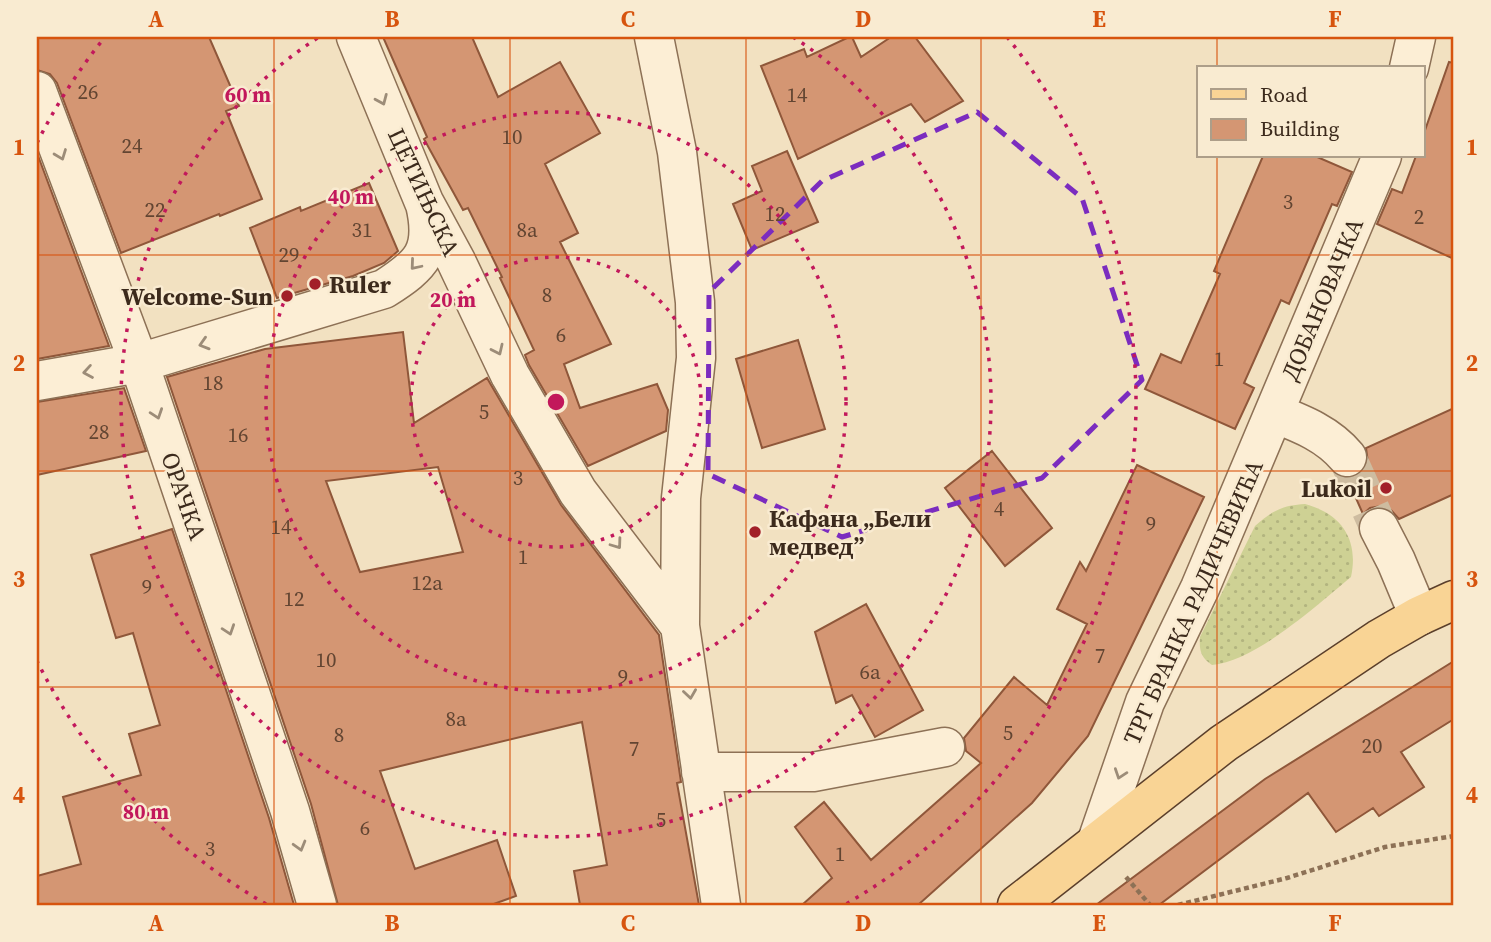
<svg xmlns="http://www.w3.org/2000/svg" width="1491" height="942" font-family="'Source Serif 4',serif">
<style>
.grass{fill:url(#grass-dots)}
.building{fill:#d49673;stroke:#8f573a;stroke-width:2;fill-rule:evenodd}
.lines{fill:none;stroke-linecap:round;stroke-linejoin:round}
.minor-tunnel{stroke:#cebca0;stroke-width:38;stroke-dasharray:38 19;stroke-linecap:butt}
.minor-casing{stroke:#8d7156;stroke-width:41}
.major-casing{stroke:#5b3f2b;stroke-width:41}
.path{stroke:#8d7156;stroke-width:4.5;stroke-dasharray:5 3.5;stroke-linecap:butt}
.minor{stroke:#fceed5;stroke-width:38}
.major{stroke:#f9d495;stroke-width:38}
.oneway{stroke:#9c8c78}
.marked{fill:none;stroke:#7b2cbf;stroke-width:5;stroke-dasharray:14 9;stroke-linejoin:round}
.grid{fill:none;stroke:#d7540e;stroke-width:2;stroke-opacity:0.55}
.ring{fill:none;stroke:#c2185b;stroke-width:3.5;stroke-dasharray:3.5 7}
.poi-dot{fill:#a22029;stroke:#f9ebd1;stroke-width:2.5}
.labels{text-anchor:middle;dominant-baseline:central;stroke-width:5;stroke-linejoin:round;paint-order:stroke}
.number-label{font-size:21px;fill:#624532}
.street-label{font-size:24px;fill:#3c2a1c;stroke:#f9ebd1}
.poi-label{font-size:24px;font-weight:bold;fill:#3c2a1c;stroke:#f9ebd1;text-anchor:start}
.centre{fill:#c2185b;stroke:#f9ebd1;stroke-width:3.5}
.ring-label{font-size:21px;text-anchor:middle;font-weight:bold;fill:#c2185b;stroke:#f9ebd1;stroke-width:5;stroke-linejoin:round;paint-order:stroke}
.neatline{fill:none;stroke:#d7540e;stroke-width:2.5}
.grid-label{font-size:23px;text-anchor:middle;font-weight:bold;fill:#d7540e}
</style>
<defs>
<pattern id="grass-dots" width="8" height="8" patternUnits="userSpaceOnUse" patternTransform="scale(1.75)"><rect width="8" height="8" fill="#ced194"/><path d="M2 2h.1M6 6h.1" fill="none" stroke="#b2b47f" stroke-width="1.8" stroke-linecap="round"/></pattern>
</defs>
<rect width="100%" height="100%" fill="#f2e1c1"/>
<path class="grass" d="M1305 504C1342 514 1359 540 1351 577 1317 605 1256 661 1212 665 1201 657 1199 651 1200 637L1255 526C1271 511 1284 505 1305 504Z"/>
<path class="building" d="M37 37H209L239 106 226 111 262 199 220 216 219 214 121 253 57 83 50 74 37 70Z
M383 37H472L498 97 560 62 600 133 545 164 578 233 560 242 611 344 564 364 580 408 657 384 668 410 666 431 588 466 529 365 525 355 534 350 500 278 502 277 468 208 463 210 424 139 427 137Z
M849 37H852L861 57 891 37H915L963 101 925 122 911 104 798 159 761 66 804 49 807 57Z
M1449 62 1454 63V259L1377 224 1392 189 1402 193 1416 156H1423V136Z
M787 151 818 222 752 250 733 204 762 191 752 166Z
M37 153 109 346 37 359Z
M1263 156H1315L1352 172 1337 206 1332 204 1289 304 1281 300 1244 383 1254 388 1235 429 1145 389 1161 354 1181 363 1220 274 1214 271Z
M369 183 398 251 384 263 353 276 277 298 250 228 300 207 301 211Z
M403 332 414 423 487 378 561 505 659 635 681 782 677 783 699 905H580L574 871 607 865 582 722 380 771 415 869 497 840 516 896 491 905H338L311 804 167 377 265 349ZM438 467 463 552 360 572 326 481Z
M798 340 825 429 762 448 736 359Z
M124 388 146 451 37 475V402Z
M1454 408V494L1399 519 1391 510 1381 506 1370 508 1363 514 1347 478H1352L1362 473 1368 463 1366 448Z
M992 451 1052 528 1005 566 945 488Z
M1137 465 1204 497 1088 736 1032 803 918 905H802L832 878 795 827 824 802 871 860 981 763 966 751 964 738 1014 677 1047 705 1087 624 1057 609 1080 562 1086 571Z
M172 529 269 818 294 905H37V876L81 864 63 797 141 775 129 734 160 725 133 633 116 638 91 555Z
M866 604 923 710 875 737 852 695 836 703 815 632Z
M1454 661V719L1401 752 1424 787 1379 816 1373 808 1336 832 1308 793 1159 905H1096L1265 779Z"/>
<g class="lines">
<path class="minor-tunnel" d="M1347 457 1379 528"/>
<defs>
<path id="minor" d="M356 37 424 202 456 261 510 375 578 492 680 626
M654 37 677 152 695 302 696 358 681 498 680 626 721 905
M1409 68 1416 37
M37 91 139 363 290 811 317 905
M37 381 139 363 384 289C422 265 436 251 425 204
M1274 413C1302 424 1328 434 1347 457
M1379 528 1396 561 1419 616
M701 772H813L945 747
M1097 841 1145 702 1200 588 1382 156"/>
<path id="major" d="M1017 905 1224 743 1379 639 1419 616 1454 600"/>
</defs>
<use href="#minor" class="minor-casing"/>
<use href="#major" class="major-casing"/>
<path class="path" d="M1126 877 1150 905
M1178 905 1287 878 1385 847 1454 836"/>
<use href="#minor" class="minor"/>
<use href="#major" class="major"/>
</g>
<defs><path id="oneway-chevron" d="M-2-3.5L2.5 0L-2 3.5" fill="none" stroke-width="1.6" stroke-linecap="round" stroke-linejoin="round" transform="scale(1.75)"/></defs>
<g class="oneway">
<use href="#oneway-chevron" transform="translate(382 100) rotate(67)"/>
<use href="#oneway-chevron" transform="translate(61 155) rotate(69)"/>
<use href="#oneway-chevron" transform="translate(415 265) rotate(130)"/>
<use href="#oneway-chevron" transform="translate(204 344) rotate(163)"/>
<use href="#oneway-chevron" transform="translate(498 350) rotate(65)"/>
<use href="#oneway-chevron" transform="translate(88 372) rotate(170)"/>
<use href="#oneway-chevron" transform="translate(157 414) rotate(71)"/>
<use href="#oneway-chevron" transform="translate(617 544) rotate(54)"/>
<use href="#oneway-chevron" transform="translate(229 630) rotate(71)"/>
<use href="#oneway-chevron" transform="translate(690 694) rotate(82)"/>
<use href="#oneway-chevron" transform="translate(1120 774) rotate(109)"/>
<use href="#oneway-chevron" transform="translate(300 846) rotate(74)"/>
</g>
<path class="marked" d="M977 112 1082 198 1142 380 1042 478 842 537 708 474 709 292 822 181Z"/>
<path class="grid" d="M274 37V905M510 37V905M746 37V905M981 37V905M1217 37V68M1217 156V905M37 255H1454M37 471H1454M37 687H1454"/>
<g class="ring">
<circle cx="556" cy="402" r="145"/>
<circle cx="556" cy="402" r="290"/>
<path d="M793 37A435 435 0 1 1 319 37"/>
<path d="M266 904A580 580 0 0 1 37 661M37 143A580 580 0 0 1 105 37M1007 37A580 580 0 0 1 846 904"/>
</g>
<g class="poi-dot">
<circle cx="315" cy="284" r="7"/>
<circle cx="287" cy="296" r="7"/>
<circle cx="1386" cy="488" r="7"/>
<circle cx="755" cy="532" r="7"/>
</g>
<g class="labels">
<g class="number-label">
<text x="88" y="91">26</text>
<text x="797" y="94">14</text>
<text x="512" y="136">10</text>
<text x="132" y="145">24</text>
<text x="1288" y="201">3</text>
<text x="155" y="209">22</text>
<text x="775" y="213">12</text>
<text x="1419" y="216">2</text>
<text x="362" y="229">31</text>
<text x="527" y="229">8a</text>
<text x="289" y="254">29</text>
<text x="547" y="294">8</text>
<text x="561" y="334">6</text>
<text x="1219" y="358">1</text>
<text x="213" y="382">18</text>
<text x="484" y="411">5</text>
<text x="99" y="431">28</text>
<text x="238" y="434">16</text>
<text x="518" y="477">3</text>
<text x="999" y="508">4</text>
<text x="1151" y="523">9</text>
<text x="281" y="526">14</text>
<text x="523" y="556">1</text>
<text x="427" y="582">12a</text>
<text x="147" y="586">9</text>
<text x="294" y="598">12</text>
<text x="1100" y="655">7</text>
<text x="326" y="659">10</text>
<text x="870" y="671">6a</text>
<text x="623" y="676">9</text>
<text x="456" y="718">8a</text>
<text x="1008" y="732">5</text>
<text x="339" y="734">8</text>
<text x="1372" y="745">20</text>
<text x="634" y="748">7</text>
<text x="661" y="819">5</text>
<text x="365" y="827">6</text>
<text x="210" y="848">3</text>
<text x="840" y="853">1</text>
</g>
<g class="street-label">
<text transform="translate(424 192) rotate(65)">ЦЕТИЊСКА</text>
<text transform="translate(1322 299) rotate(-67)">ДОБАНОВАЧКА</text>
<text transform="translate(184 496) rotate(71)">ОРАЧКА</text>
<text transform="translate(1193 602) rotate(-66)">ТРГ БРАНКА РАДИЧЕВИЋА</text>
</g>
<g class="poi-label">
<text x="329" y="284">Ruler</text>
<text x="273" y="296" text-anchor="end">Welcome-Sun</text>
<text x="1372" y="488" text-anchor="end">Lukoil</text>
<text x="769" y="518">Кафана „Бели<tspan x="769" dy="28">медвед”</tspan></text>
</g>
</g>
<circle cx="556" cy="402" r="10" class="centre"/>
<g class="ring-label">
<text x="248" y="102">60 m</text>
<text x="351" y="204">40 m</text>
<text x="453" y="307">20 m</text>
<text x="146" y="819">80 m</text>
</g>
<rect width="1491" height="942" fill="none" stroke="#f9ebd1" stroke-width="77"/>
<rect x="1197" y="66" width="228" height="91" fill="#f9ebd1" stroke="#ad9e89" stroke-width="2"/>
<rect x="1211" y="89" width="35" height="10" fill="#f9d495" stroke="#ad9e89" stroke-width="2"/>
<text x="1260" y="102" font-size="21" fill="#3c2a1c">Road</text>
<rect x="1211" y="119" width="35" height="21" fill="#d49673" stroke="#ad9e89" stroke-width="2"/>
<text x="1260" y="136" font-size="21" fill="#3c2a1c">Building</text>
<rect x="38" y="38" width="1414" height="866" class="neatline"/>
<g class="grid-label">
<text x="156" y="27">A</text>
<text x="392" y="27">B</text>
<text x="628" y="27">C</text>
<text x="863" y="27">D</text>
<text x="1099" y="27">E</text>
<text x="1335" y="27">F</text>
<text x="19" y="155">1</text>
<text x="1472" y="155">1</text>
<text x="19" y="371">2</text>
<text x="1472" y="371">2</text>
<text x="19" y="587">3</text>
<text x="1472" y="587">3</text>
<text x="19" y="803">4</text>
<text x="1472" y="803">4</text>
<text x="156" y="931">A</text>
<text x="392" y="931">B</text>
<text x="628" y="931">C</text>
<text x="863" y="931">D</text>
<text x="1099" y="931">E</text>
<text x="1335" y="931">F</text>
</g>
</svg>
